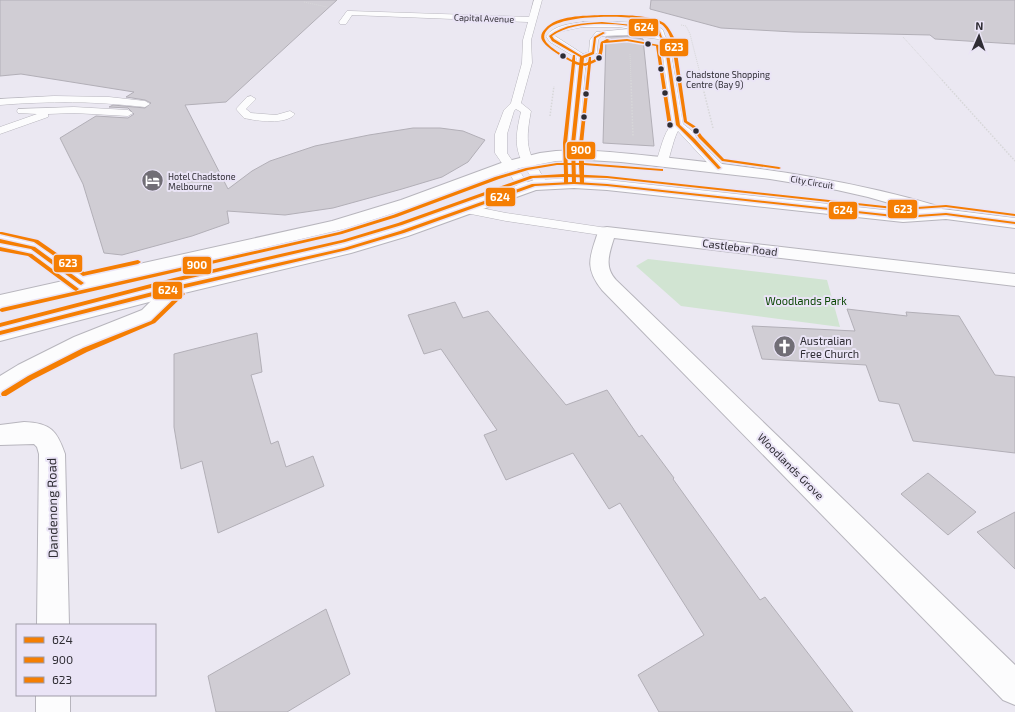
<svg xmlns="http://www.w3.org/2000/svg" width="1015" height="712" font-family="'Exo 2',sans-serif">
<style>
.green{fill:#d1e4d2}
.building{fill:#d0cdd4;stroke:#b2afb7}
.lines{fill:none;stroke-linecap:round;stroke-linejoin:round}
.service-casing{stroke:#b7b5bd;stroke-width:1}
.minor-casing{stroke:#b7b5bd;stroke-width:2}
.trunk-casing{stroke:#b7b5bd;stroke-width:2}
.path-far1{stroke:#d7d7d9;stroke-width:1;stroke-dasharray:1 1;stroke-linecap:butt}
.path{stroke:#d7d7d9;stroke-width:1.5;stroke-dasharray:1.5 1.5;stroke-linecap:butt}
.service{fill:#fcfcfd;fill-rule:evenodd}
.minor{fill:#fcfcfd;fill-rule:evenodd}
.trunk{fill:#fcfcfd;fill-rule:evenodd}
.bus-1-casing{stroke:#eae4f6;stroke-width:3}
.bus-2-casing{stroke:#eae4f6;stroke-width:3}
.bus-3-casing{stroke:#eae4f6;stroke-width:3}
.bus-1{fill:#f57e03;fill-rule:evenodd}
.bus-2{fill:#f57e03;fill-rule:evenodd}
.bus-3{fill:#f57e03;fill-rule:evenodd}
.bus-dot{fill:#2f2d34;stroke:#eae4f6;stroke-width:1.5}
.labels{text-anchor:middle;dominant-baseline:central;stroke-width:4;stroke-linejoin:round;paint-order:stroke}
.far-street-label{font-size:9px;fill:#2f2d34;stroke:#eae4f6}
.far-bus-label{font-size:9px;fill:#2f2d34;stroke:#eae4f6;text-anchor:start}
.far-poi-label{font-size:9px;fill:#2f2d34;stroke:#eae4f6;text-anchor:start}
.street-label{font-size:11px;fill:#2f2d34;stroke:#eae4f6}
.park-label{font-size:11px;fill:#0b4704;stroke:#eae4f6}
.poi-label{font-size:11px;fill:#2f2d34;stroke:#eae4f6;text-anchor:start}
.near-street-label{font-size:13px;fill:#2f2d34;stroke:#eae4f6}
.line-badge{stroke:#eae4f6;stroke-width:1.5}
.badge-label{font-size:11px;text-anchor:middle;font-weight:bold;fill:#fff}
</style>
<rect width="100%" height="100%" fill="#ebe8f2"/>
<path class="green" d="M648 259 827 280 840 327 681 306 636 266Z"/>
<path class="building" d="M0 0H337L226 102 185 105 228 189 252 171 270 161 315 146 369 135 413 128H440L463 131 485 140 468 162 442 177 402 189 333 208 285 215 227 211 229 223 192 236 122 255 104 253 83 184 60 138 96 116 128 118 134 114 128 108 109 107 113 105 145 108 151 103 145 100 126 97 134 92 21 74 0 76Z
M651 0H1015V44L935 39 930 35 794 32 721 28 650 9Z
M628 36 643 39 654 146 603 143 606 37Z
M455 302 463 318 488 311 566 405 607 390 639 437 642 435 674 478 673 479 760 600 765 597 853 712H659L638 675 704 635 620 503 609 509 573 453 506 480 484 435 497 430 441 349 424 354 408 315Z
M847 309 907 316 906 312 959 316 995 375 1015 377V453L913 441 899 404 879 401 866 365 762 359 752 326 855 331Z
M257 333 262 372 251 375 271 444 278 441 286 467 313 456 324 486 218 533 202 461 181 469 174 427V354Z
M928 473 976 512 948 535 901 494Z
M1015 512V569L977 532Z
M326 609 350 674 287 712H216L208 676Z"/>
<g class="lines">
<defs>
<path id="service" d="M534 0H542L531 40 532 63 521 103 531 111C524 148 528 154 548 184L546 187H538C517 156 512 149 521 112L516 109 514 111 507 134V153L531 188 529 191H521L495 153V134L504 110 511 103 522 63 523 40 528 22 352 15 346 24H340L339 22 347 11H350L529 17Z
M583 22C599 22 652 20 663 30L665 36 669 41 683 124 692 131 698 140 723 165 725 168 723 171H715L678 131C675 135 670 155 668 162L666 165H658L656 162C661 149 663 134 672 124L661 42 658 39 628 35 602 36 598 40 597 53 586 58 579 144 580 183 578 186H570L568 183 567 144 577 58 550 42 546 36C555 25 569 24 583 22ZM583 27H618L655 32 656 34 628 29 596 32 590 40 589 52 583 54 555 36 559 32Z
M54 96 109 97 145 101 150 104 145 107C96 101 49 101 0 105V99Z
M251 96 256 99 246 109 251 113 276 115 290 111 295 114C286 125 257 121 244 118L236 109 247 97Z
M74 107 128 110 133 113 128 116 74 113 48 114V117L0 134V127L37 114 18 113 17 111 18 109Z
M466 205 506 213 607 228 612 229 614 232 612 235 607 236 506 221 461 212 459 209 461 206Z"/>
<path id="minor" d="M556 151C598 149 638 155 680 159 769 169 855 181 941 207L942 209 1015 218V228L946 219 903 222 607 190 574 188 536 190 408 236 351 253 176 295 0 341V325L176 281 342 244 396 228 500 191 534 180 574 178 607 180 903 212 917 211 868 197 837 190 770 179 621 162 588 160 556 161 515 169 413 207 344 229 0 309V295L332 221 401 200 504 162 540 153Z
M607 227 1015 274V286L614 238C609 254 604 267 616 280L1015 665V705L1003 700 602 290C584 267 590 257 598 232L601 228Z
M24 422C51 423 57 431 65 454L69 625H37L39 454 37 447 34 444 0 445V425Z
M36 695H70V712H36Z"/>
<path id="trunk" d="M0 235 39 244 88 278 91 283 88 288 81 290 74 288 27 252 0 247Z
M176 281 183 283 186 288 156 320 90 349 34 377 8 393 0 396V376L18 365 74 337 142 310 169 283Z"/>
</defs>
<use href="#service" class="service-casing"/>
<use href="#minor" class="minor-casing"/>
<use href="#trunk" class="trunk-casing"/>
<path class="path-far1" d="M304 2 327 7
M681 25 686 26 690 34 702 81
M903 37 943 81
M630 54 631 81"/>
<path class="path" d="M631 80 633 137
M701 80 713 128
M942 80 1015 161
M550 116 554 86"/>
<use href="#service" class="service"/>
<use href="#minor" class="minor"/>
<use href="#trunk" class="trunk"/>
<defs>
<path id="bus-1" d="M602 22 633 25 659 29 662 37 667 41 680 125 695 139 721 168 718 169 692 141 676 125 664 41 660 37 657 31C625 24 580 17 552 36L554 39 582 56 592 52 594 37 603 32 605 33 596 38 594 54 584 58 575 144 576 182 607 184 903 216 946 213 1015 222V224L946 215 903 218 607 186 574 184 535 186 404 233 347 250 176 290 0 335V331L176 286 344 248 400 231 532 184 572 182 571 144 580 57 552 41 549 36C564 24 583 23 602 22Z
M0 239 35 247 84 283 81 285 79 284 31 249 0 243Z"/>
<path id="bus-2" d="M627 39 659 45 672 126 670 127 668 126 656 46 627 41 605 43H603L601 58 591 63 583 144 584 163 661 169H663V171L584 165V183L582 184 580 183 579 165H557L528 170 499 179 397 217 342 234 2 312 0 311V309L2 308 339 232 393 215 495 177 526 168 557 163H579V144L588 65 585 66 583 65 588 62 589 57H591V61L598 58 601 42 604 41Z
M0 247 32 254 79 289 76 291 74 290 28 256 0 251Z
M182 292 184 293 185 294 184 295 155 323 87 352 32 380 6 396H2L1 394 2 392 28 376 83 348 151 321 180 293Z"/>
<path id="bus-3" d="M601 15C617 15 650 14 664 23 669 27 672 34 675 39L687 121 695 126 702 136 724 159 779 167 781 168 779 169 722 161 699 138 693 128 684 122 671 39C669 34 666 27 661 24 642 14 563 13 548 29 545 32 543 36 545 40 548 47 565 56 572 60L573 55H575V61C583 65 594 64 598 55 600 51 600 46 601 42L607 39 610 40 603 43C603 48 603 52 601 56 596 65 583 67 575 64L567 143 568 174 607 176 903 208 946 205 1015 214V216L946 207 903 210 607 178 568 177V183L566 184 564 183V177L533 178 402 225 345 242 174 282 0 327V323L174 278 342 240 398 223 530 176 564 174 563 143 572 62C564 58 546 48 542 40 540 36 542 32 545 29 557 15 584 16 601 15Z
M0 232H2L38 240 84 272 138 260 141 262 138 264 83 276 34 242 0 234Z"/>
</defs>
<use href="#bus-1" class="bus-1-casing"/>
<use href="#bus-2" class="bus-2-casing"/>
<use href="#bus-3" class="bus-3-casing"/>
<use href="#bus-1" class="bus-1"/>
<use href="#bus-2" class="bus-2"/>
<use href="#bus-3" class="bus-3"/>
</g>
<defs>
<symbol id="hotel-disc" viewBox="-11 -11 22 22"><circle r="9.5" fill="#716e76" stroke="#eae4f6"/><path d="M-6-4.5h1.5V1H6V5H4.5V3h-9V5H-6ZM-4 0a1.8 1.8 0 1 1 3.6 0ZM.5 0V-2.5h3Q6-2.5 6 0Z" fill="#fff"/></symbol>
<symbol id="church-disc" viewBox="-11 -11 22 22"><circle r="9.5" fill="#716e76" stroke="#eae4f6"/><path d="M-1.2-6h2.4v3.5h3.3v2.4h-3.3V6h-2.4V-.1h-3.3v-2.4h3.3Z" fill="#fff"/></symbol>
</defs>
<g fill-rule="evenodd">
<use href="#hotel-disc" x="140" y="168" width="25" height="25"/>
<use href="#church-disc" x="772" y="334" width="25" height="25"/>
</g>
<g class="bus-dot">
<circle cx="648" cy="44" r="3.5"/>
<circle cx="563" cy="56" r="3.5"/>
<circle cx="599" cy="58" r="3.5"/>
<circle cx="661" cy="69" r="3.5"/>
<circle cx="679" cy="79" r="3.5"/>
<circle cx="665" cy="93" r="3.5"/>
<circle cx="586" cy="94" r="3.5"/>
<circle cx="584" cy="117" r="3.5"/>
<circle cx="670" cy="125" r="3.5"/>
<circle cx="696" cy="131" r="3.5"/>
</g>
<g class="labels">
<g class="far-street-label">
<text transform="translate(484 18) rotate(2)">Capital Avenue</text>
<text transform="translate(812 182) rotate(10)">City Circuit</text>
</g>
<g class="far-bus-label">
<text x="686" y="74">Chadstone Shopping<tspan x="686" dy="10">Centre (Bay 9)</tspan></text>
</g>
<g class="far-poi-label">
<text x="168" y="176">Hotel Chadstone<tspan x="168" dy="10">Melbourne</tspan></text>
</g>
<g class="street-label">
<text transform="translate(740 247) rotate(7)">Castlebar Road</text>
<text transform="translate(791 466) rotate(45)">Woodlands Grove</text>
</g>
<g class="park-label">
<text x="806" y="300">Woodlands Park</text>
</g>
<g class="poi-label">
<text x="800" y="340">Australian<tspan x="800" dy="13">Free Church</tspan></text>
</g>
<g class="near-street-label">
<text transform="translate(52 508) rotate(-91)">Dandenong Road</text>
</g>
</g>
<g class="line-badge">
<rect x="628" y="18" width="31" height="19" rx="4" fill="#f57e03"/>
<rect x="659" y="38" width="30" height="19" rx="4" fill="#f57e03"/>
<rect x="566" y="141" width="30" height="19" rx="4" fill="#f57e03"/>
<rect x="485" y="187" width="31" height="20" rx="4" fill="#f57e03"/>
<rect x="887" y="199" width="31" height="20" rx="4" fill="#f57e03"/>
<rect x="828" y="201" width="30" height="19" rx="4" fill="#f57e03"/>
<rect x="53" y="254" width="30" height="19" rx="4" fill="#f57e03"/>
<rect x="182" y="256" width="30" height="19" rx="4" fill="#f57e03"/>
<rect x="152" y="281" width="31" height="19" rx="4" fill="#f57e03"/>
</g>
<g class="badge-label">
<text x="644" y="31">624</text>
<text x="674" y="51">623</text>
<text x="581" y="154">900</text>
<text x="500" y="201">624</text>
<text x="903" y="213">623</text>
<text x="843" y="214">624</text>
<text x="68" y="267">623</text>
<text x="197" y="269">900</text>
<text x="168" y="294">624</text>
</g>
<rect x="16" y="624" width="140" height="72" fill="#eae4f6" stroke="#9f9ba8"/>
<rect x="24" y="637" width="20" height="6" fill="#f57e03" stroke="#9f9ba8"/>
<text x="52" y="644" font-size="12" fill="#2f2d34">624</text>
<rect x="24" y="657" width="20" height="6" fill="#f57e03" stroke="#9f9ba8"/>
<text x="52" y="664" font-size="12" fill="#2f2d34">900</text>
<rect x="24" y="677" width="20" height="6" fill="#f57e03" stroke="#9f9ba8"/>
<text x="52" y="684" font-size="12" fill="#2f2d34">623</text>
<g transform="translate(979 36) rotate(2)" stroke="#eae4f6" stroke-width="3" paint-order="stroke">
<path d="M0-3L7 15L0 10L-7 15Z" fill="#2f2d34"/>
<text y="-6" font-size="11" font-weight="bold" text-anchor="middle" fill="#2f2d34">N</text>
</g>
</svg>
